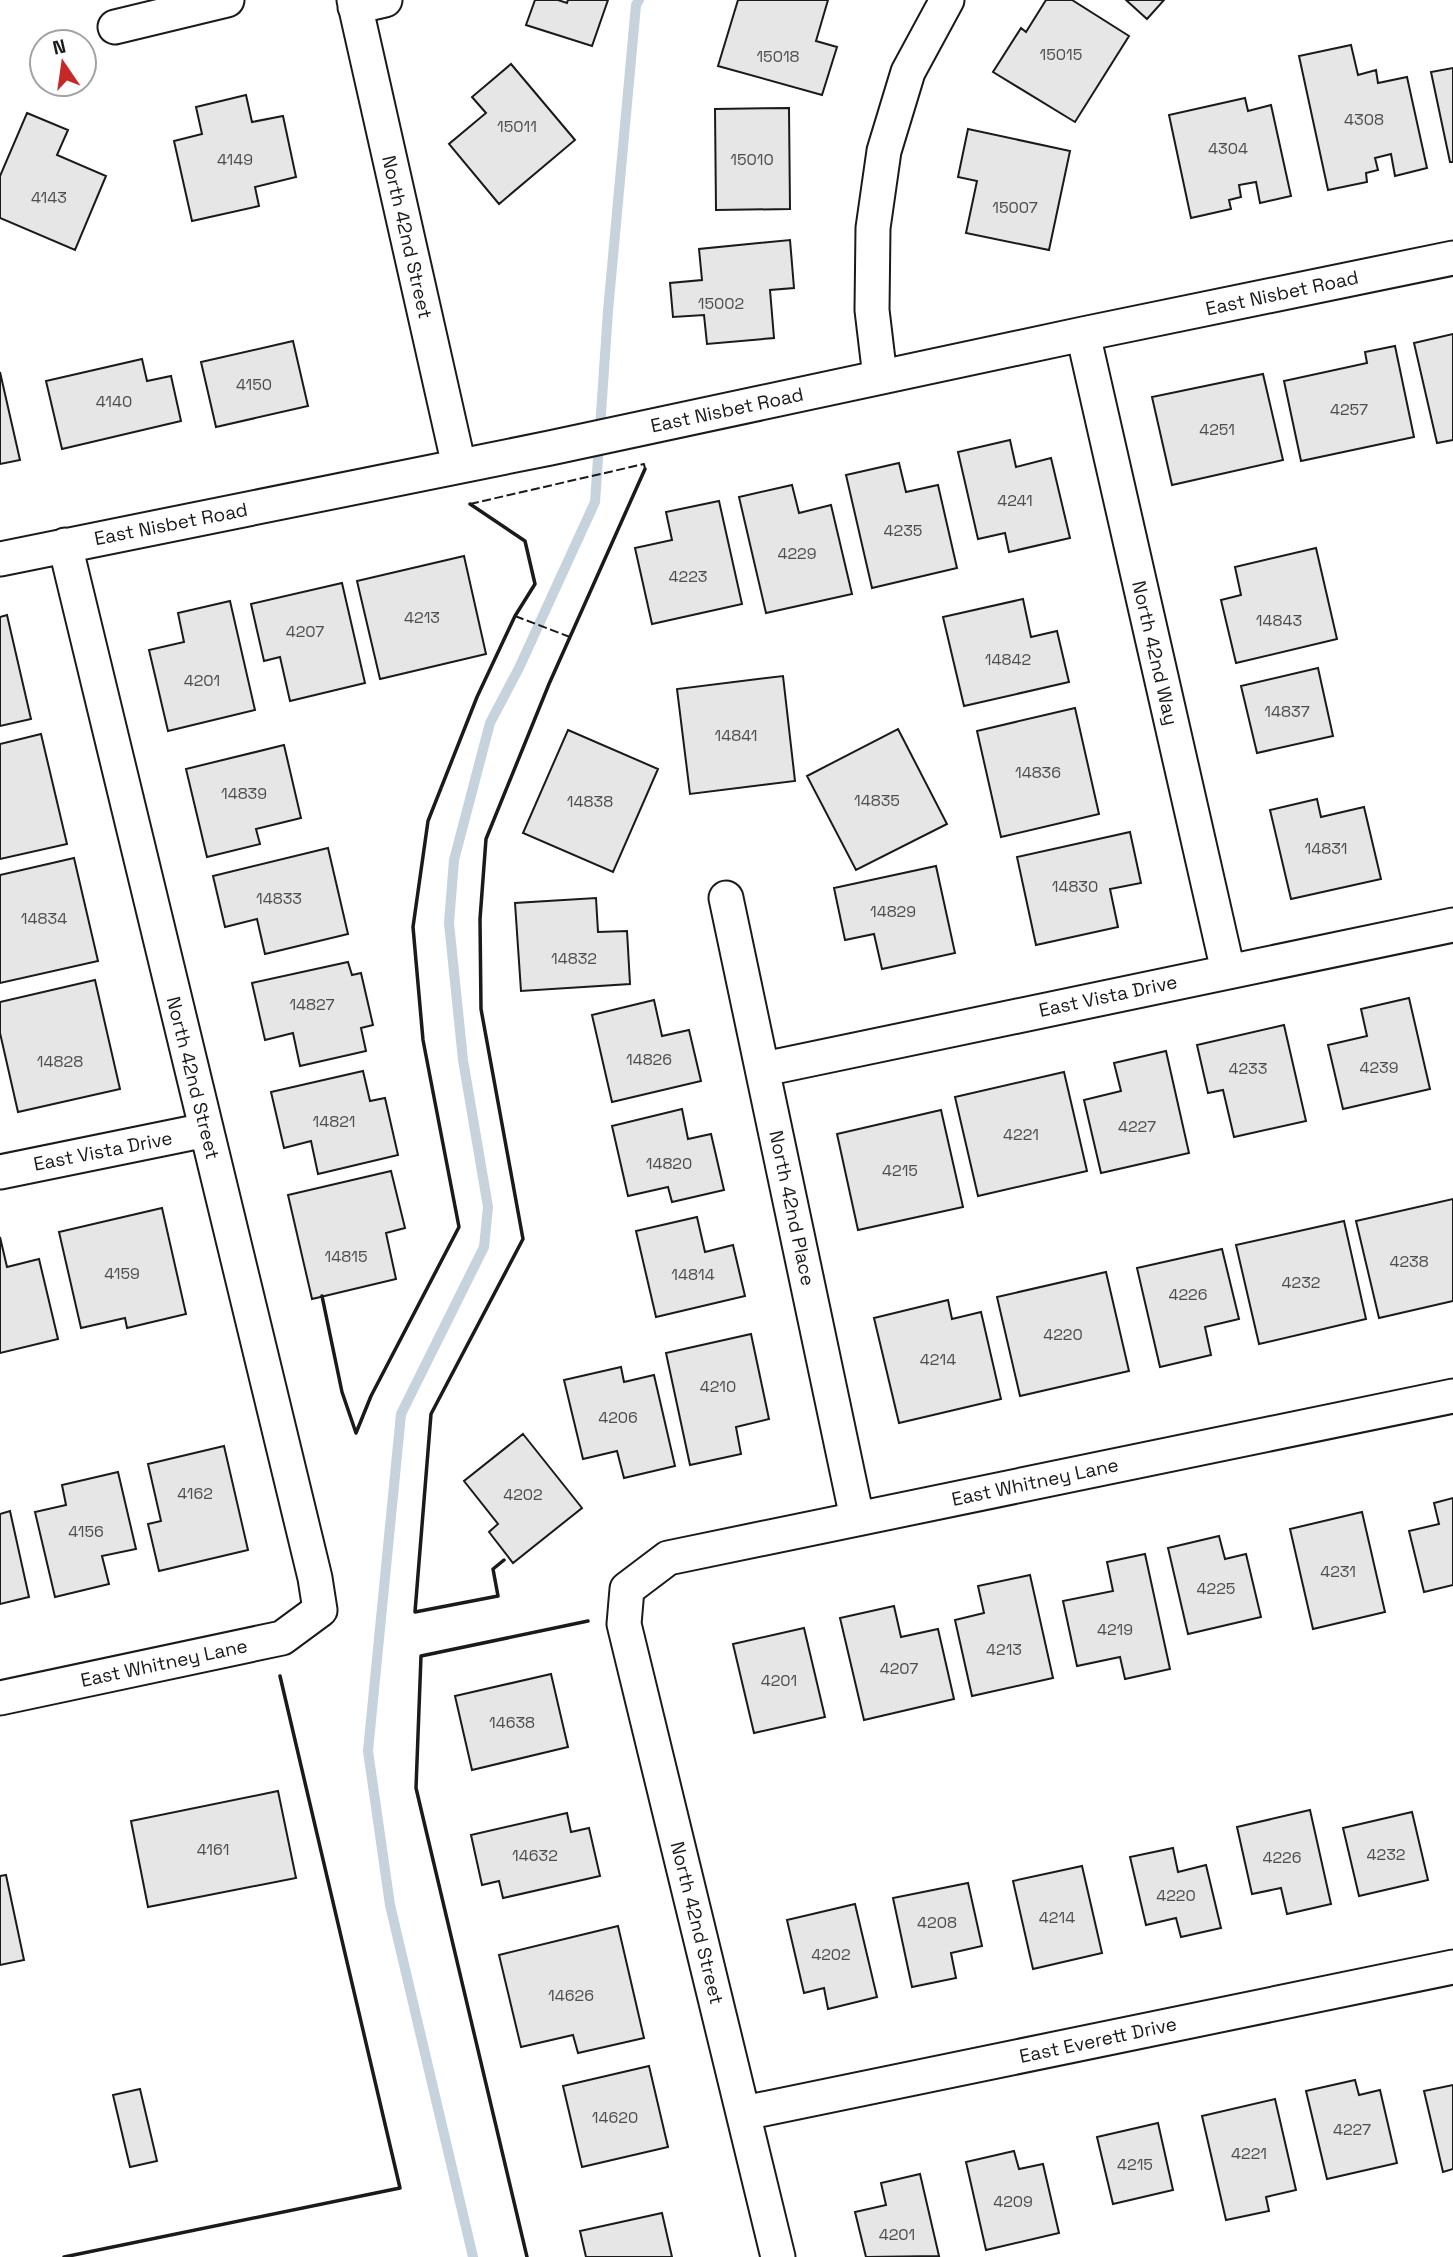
<svg xmlns="http://www.w3.org/2000/svg" width="1453" height="2257" font-family="'Space Grotesk',sans-serif">
<style>
.lines{fill:none;stroke-linecap:round;stroke-linejoin:round}
.stream{stroke:#c6d2dc;stroke-width:10}
.building{fill:#e6e6e6;stroke:#1a1a1a;stroke-width:2}
.minor-casing{stroke:#1a1a1a;stroke-width:37}
.minor{stroke:#fff;stroke-width:33}
.fence{stroke:#1a1a1a;stroke-width:2;stroke-dasharray:9 3.5;stroke-linecap:butt}
.wall{stroke:#1a1a1a;stroke-width:3.5}
.labels{text-anchor:middle;dominant-baseline:central;stroke-width:5;stroke-linejoin:round;paint-order:stroke}
.number-label{font-size:16px;fill:#4d4d4d}
.street-label{font-size:19px;fill:#1a1a1a;stroke:#fff}
</style>
<rect width="100%" height="100%" fill="#fff"/>
<g class="lines">
<path class="stream" d="M473 2257 390 1905 368 1751 401 1414 484 1247 488 1207 463 1060 449 923 454 860 490 723 519 668 595 502 608 311 636 5 639 0"/>
</g>
<path class="building" d="M535 0H558L567 3 568 0H608L592 46 526 25Z
M738 0H828L816 41 837 47 822 95 718 66Z
M1046 0H1072L1129 36 1075 122 993 72 1021 28 1026 32Z
M1126 0H1164L1147 19Z
M1351 45 1358 75 1376 70 1378 83 1407 77 1427 168 1395 176 1391 154 1375 158 1378 170 1366 173 1367 182 1328 190 1299 56Z
M511 64 575 140 499 204 449 144 486 113 472 97Z
M1453 68V162H1450L1431 72Z
M246 95 252 122 283 116 296 177 255 187 259 206 192 221 174 141 202 134 196 107Z
M1245 98 1248 111 1271 105 1291 196 1260 203 1256 182 1239 185 1241 197 1229 200 1231 209 1191 218 1169 115Z
M789 108 790 209 716 210 715 109Z
M27 113 68 130 57 155 106 176 75 250 0 218V176Z
M968 129 1070 151 1049 250 966 233 977 181 958 177Z
M790 240 794 288 770 290 774 338 707 344 704 315 673 317 670 283 702 280 699 249Z
M1453 334V440L1437 443 1414 343Z
M293 341 308 406 216 427 201 362Z
M1395 346 1414 437 1301 461 1284 381 1367 363 1365 352Z
M142 359 147 381 171 376 181 421 62 449 46 381Z
M0 372 20 460 0 464Z
M1263 374 1283 460 1172 485 1152 397Z
M1010 440 1016 467 1051 458 1070 538 1009 552 1005 533 978 539 958 452Z
M899 463 906 492 938 485 957 568 872 588 846 475Z
M792 485 799 513 831 505 852 594 766 613 739 497Z
M719 501 742 604 652 624 635 548 672 540 666 512Z
M1316 548 1337 639 1236 663 1221 600 1241 595 1235 567Z
M464 556 486 654 380 679 357 581Z
M342 583 365 683 290 701 280 657 264 661 251 604Z
M1023 599 1031 637 1057 631 1069 682 964 706 943 617Z
M230 601 255 710 168 731 149 650 184 642 178 613Z
M7 615 31 719 0 726V617Z
M1318 668 1333 736 1257 753 1241 686Z
M783 676 795 781 690 794 677 689Z
M1075 708 1099 814 1001 837 977 731Z
M898 729 947 824 856 870 807 776Z
M568 730 658 769 613 872 523 833Z
M41 734 67 844 0 859V744Z
M284 745 301 818 256 829 260 844 207 857 186 769Z
M1317 799 1321 817 1364 807 1381 879 1291 899 1270 810Z
M1130 832 1141 883 1110 889 1118 927 1036 945 1017 857Z
M328 848 348 934 265 954 257 919 225 927 213 876Z
M74 858 98 961 0 983V875Z
M936 866 955 953 882 969 874 934 845 940 834 888Z
M596 898 598 932 627 931 630 984 521 991 515 903Z
M348 962 352 975 361 973 373 1025 361 1028 366 1051 300 1066 293 1033 265 1040 252 983Z
M95 980 120 1089 18 1112 0 1033V1002Z
M1409 998 1430 1089 1343 1109 1328 1045 1367 1036 1361 1009Z
M654 1000 662 1036 689 1030 701 1081 612 1102 592 1015Z
M1284 1025 1306 1121 1234 1137 1223 1090 1208 1093 1197 1045Z
M1166 1051 1189 1153 1101 1173 1084 1100 1121 1091 1114 1063Z
M363 1071 370 1101 385 1098 398 1155 318 1174 311 1141 284 1148 271 1092Z
M1064 1072 1087 1171 978 1196 955 1097Z
M682 1109 688 1139 711 1134 724 1190 672 1202 668 1187 628 1196 612 1126Z
M941 1110 963 1207 858 1230 837 1134Z
M391 1171 405 1228 386 1233 396 1279 312 1299 288 1195Z
M1453 1199V1301L1379 1318 1356 1221Z
M162 1208 186 1314 127 1328 125 1318 81 1328 59 1232Z
M697 1217 705 1252 733 1245 745 1296 656 1317 636 1231Z
M1344 1221 1366 1319 1259 1344 1236 1245Z
M0 1237 7 1267 39 1259 58 1339 0 1353Z
M1222 1249 1239 1319 1205 1327 1211 1355 1160 1367 1137 1268Z
M1106 1272 1129 1371 1020 1396 997 1297Z
M948 1300 952 1319 981 1312 1001 1399 899 1423 874 1318Z
M751 1334 769 1419 736 1427 741 1454 690 1465 666 1353Z
M621 1367 624 1382 654 1375 675 1466 624 1478 617 1451 583 1459 564 1380Z
M523 1434 582 1508 513 1563 489 1532 498 1524 464 1481Z
M224 1446 248 1550 159 1571 148 1524 161 1521 148 1464Z
M118 1472 136 1549 102 1556 109 1584 55 1597 35 1512 66 1505 62 1485Z
M1453 1498V1585L1424 1592 1409 1531 1439 1524 1434 1503Z
M10 1511 29 1597 0 1604V1514Z
M1362 1512 1385 1612 1313 1629 1290 1529Z
M1219 1536 1225 1559 1246 1554 1261 1617 1188 1634 1168 1548Z
M1145 1554 1170 1669 1125 1679 1120 1657 1077 1666 1063 1601 1113 1591 1107 1562Z
M1030 1575 1053 1678 972 1696 955 1620 984 1613 978 1586Z
M894 1606 901 1637 938 1629 954 1699 864 1720 840 1618Z
M804 1628 825 1717 754 1733 733 1644Z
M551 1674 568 1747 472 1770 455 1696Z
M278 1791 296 1878 148 1907 131 1821Z
M1310 1810 1331 1904 1287 1914 1281 1888 1252 1894 1237 1827Z
M1412 1812 1428 1880 1359 1896 1343 1828Z
M567 1813 571 1832 589 1828 600 1876 503 1898 499 1881 482 1885 471 1835Z
M1173 1848 1178 1872 1206 1865 1221 1928 1181 1937 1176 1918 1146 1925 1130 1857Z
M1082 1866 1102 1953 1033 1969 1013 1881Z
M6 1875 24 1960 0 1965V1876Z
M968 1883 982 1946 951 1953 956 1978 912 1987 893 1898Z
M855 1904 877 1997 828 2009 824 1988 804 1993 787 1920Z
M618 1926 644 2038 578 2053 573 2035 521 2047 499 1955Z
M649 2066 668 2147 582 2167 563 2086Z
M1355 2080 1359 2095 1380 2090 1397 2163 1327 2179 1306 2091Z
M1453 2085V2169L1443 2172 1424 2091Z
M140 2089 157 2161 130 2167 113 2095Z
M1275 2099 1296 2190 1266 2197 1269 2211 1226 2220 1202 2116Z
M1158 2123 1173 2190 1113 2204 1097 2137Z
M1014 2151 1019 2169 1043 2164 1059 2233 986 2250 966 2162Z
M920 2174 939 2256 866 2257 855 2212 886 2205 881 2183Z
M662 2213 672 2257H586L580 2231Z"/>
<g class="lines">
<defs>
<path id="minor" d="M354 0 459 466
M355 7 385 0
M115 27 227 0
M1083 334 1228 971
M880 377 872 310 873 228 884 151 908 72 947 0
M0 559 550 448 1083 334 1453 258
M726 898 857 1518
M764 1069 1453 925
M0 1172 206 1130
M0 1698 282 1638 320 1610 315 1578 65 545
M744 2113 1453 1967
M778 2257 624 1624 627 1589 668 1558 1453 1396"/>
</defs>
<use href="#minor" class="minor-casing"/>
<use href="#minor" class="minor"/>
<path class="fence" d="M470 504 644 464 645 469
M515 616 570 637"/>
<path class="wall" d="M322 1296 342 1392 356 1433 371 1396 459 1227 423 1040 413 927 428 821 477 697 515 616 535 584 525 541 470 504
M504 1560 493 1569 498 1596 415 1612 431 1414 523 1239 481 1009 480 919 486 839 549 684 645 469
M64 2257 400 2188 280 1676
M527 2257 416 1788 421 1656 588 1621"/>
</g>
<g class="labels">
<g class="number-label">
<text x="1061" y="54">15015</text>
<text x="778" y="56">15018</text>
<text x="1364" y="119">4308</text>
<text x="517" y="126">15011</text>
<text x="1228" y="148">4304</text>
<text x="235" y="159">4149</text>
<text x="752" y="159">15010</text>
<text x="49" y="197">4143</text>
<text x="1015" y="207">15007</text>
<text x="721" y="303">15002</text>
<text x="254" y="384">4150</text>
<text x="114" y="401">4140</text>
<text x="1349" y="409">4257</text>
<text x="1217" y="429">4251</text>
<text x="1015" y="500">4241</text>
<text x="903" y="530">4235</text>
<text x="797" y="553">4229</text>
<text x="688" y="576">4223</text>
<text x="422" y="617">4213</text>
<text x="1279" y="620">14843</text>
<text x="305" y="631">4207</text>
<text x="1008" y="659">14842</text>
<text x="202" y="680">4201</text>
<text x="1287" y="711">14837</text>
<text x="736" y="735">14841</text>
<text x="1038" y="772">14836</text>
<text x="244" y="793">14839</text>
<text x="877" y="800">14835</text>
<text x="590" y="801">14838</text>
<text x="1326" y="848">14831</text>
<text x="1075" y="886">14830</text>
<text x="279" y="898">14833</text>
<text x="893" y="911">14829</text>
<text x="44" y="918">14834</text>
<text x="574" y="958">14832</text>
<text x="312" y="1004">14827</text>
<text x="649" y="1059">14826</text>
<text x="60" y="1061">14828</text>
<text x="1379" y="1067">4239</text>
<text x="1248" y="1068">4233</text>
<text x="334" y="1121">14821</text>
<text x="1137" y="1126">4227</text>
<text x="1021" y="1134">4221</text>
<text x="669" y="1163">14820</text>
<text x="900" y="1170">4215</text>
<text x="346" y="1256">14815</text>
<text x="1409" y="1261">4238</text>
<text x="122" y="1273">4159</text>
<text x="693" y="1274">14814</text>
<text x="1301" y="1282">4232</text>
<text x="1188" y="1294">4226</text>
<text x="1063" y="1334">4220</text>
<text x="938" y="1359">4214</text>
<text x="718" y="1386">4210</text>
<text x="618" y="1417">4206</text>
<text x="195" y="1493">4162</text>
<text x="523" y="1494">4202</text>
<text x="86" y="1531">4156</text>
<text x="1338" y="1571">4231</text>
<text x="1216" y="1588">4225</text>
<text x="1115" y="1629">4219</text>
<text x="1004" y="1649">4213</text>
<text x="899" y="1668">4207</text>
<text x="779" y="1680">4201</text>
<text x="512" y="1722">14638</text>
<text x="213" y="1849">4161</text>
<text x="1386" y="1854">4232</text>
<text x="535" y="1855">14632</text>
<text x="1282" y="1857">4226</text>
<text x="1176" y="1895">4220</text>
<text x="1057" y="1917">4214</text>
<text x="937" y="1922">4208</text>
<text x="831" y="1954">4202</text>
<text x="571" y="1995">14626</text>
<text x="615" y="2117">14620</text>
<text x="1352" y="2129">4227</text>
<text x="1249" y="2153">4221</text>
<text x="1135" y="2164">4215</text>
<text x="1013" y="2201">4209</text>
<text x="897" y="2234">4201</text>
</g>
<g class="street-label">
<text transform="translate(407 237) rotate(77)">North 42nd Street</text>
<text transform="translate(1282 293) rotate(-12)">East Nisbet Road</text>
<text transform="translate(727 410) rotate(-12)">East Nisbet Road</text>
<text transform="translate(171 524) rotate(-11)">East Nisbet Road</text>
<text transform="translate(1155 653) rotate(77)">North 42nd Way</text>
<text transform="translate(1108 996) rotate(-12)">East Vista Drive</text>
<text transform="translate(193 1078) rotate(76)">North 42nd Street</text>
<text transform="translate(103 1151) rotate(-11)">East Vista Drive</text>
<text transform="translate(792 1208) rotate(78)">North 42nd Place</text>
<text transform="translate(1035 1482) rotate(-12)">East Whitney Lane</text>
<text transform="translate(164 1663) rotate(-12)">East Whitney Lane</text>
<text transform="translate(697 1923) rotate(76)">North 42nd Street</text>
<text transform="translate(1098 2040) rotate(-12)">East Everett Drive</text>
</g>
</g>
<g transform="translate(63 63) rotate(347)"><circle r="33" fill="#ffffff" stroke="#a3a3a3" stroke-width="2"/>
<path d="M0-5L12 26L0 18L-12 26Z" fill="#c62828"/>
<text y="-10" font-size="19" font-weight="bold" text-anchor="middle" fill="#1a1a1a">N</text>
</g>
</svg>
